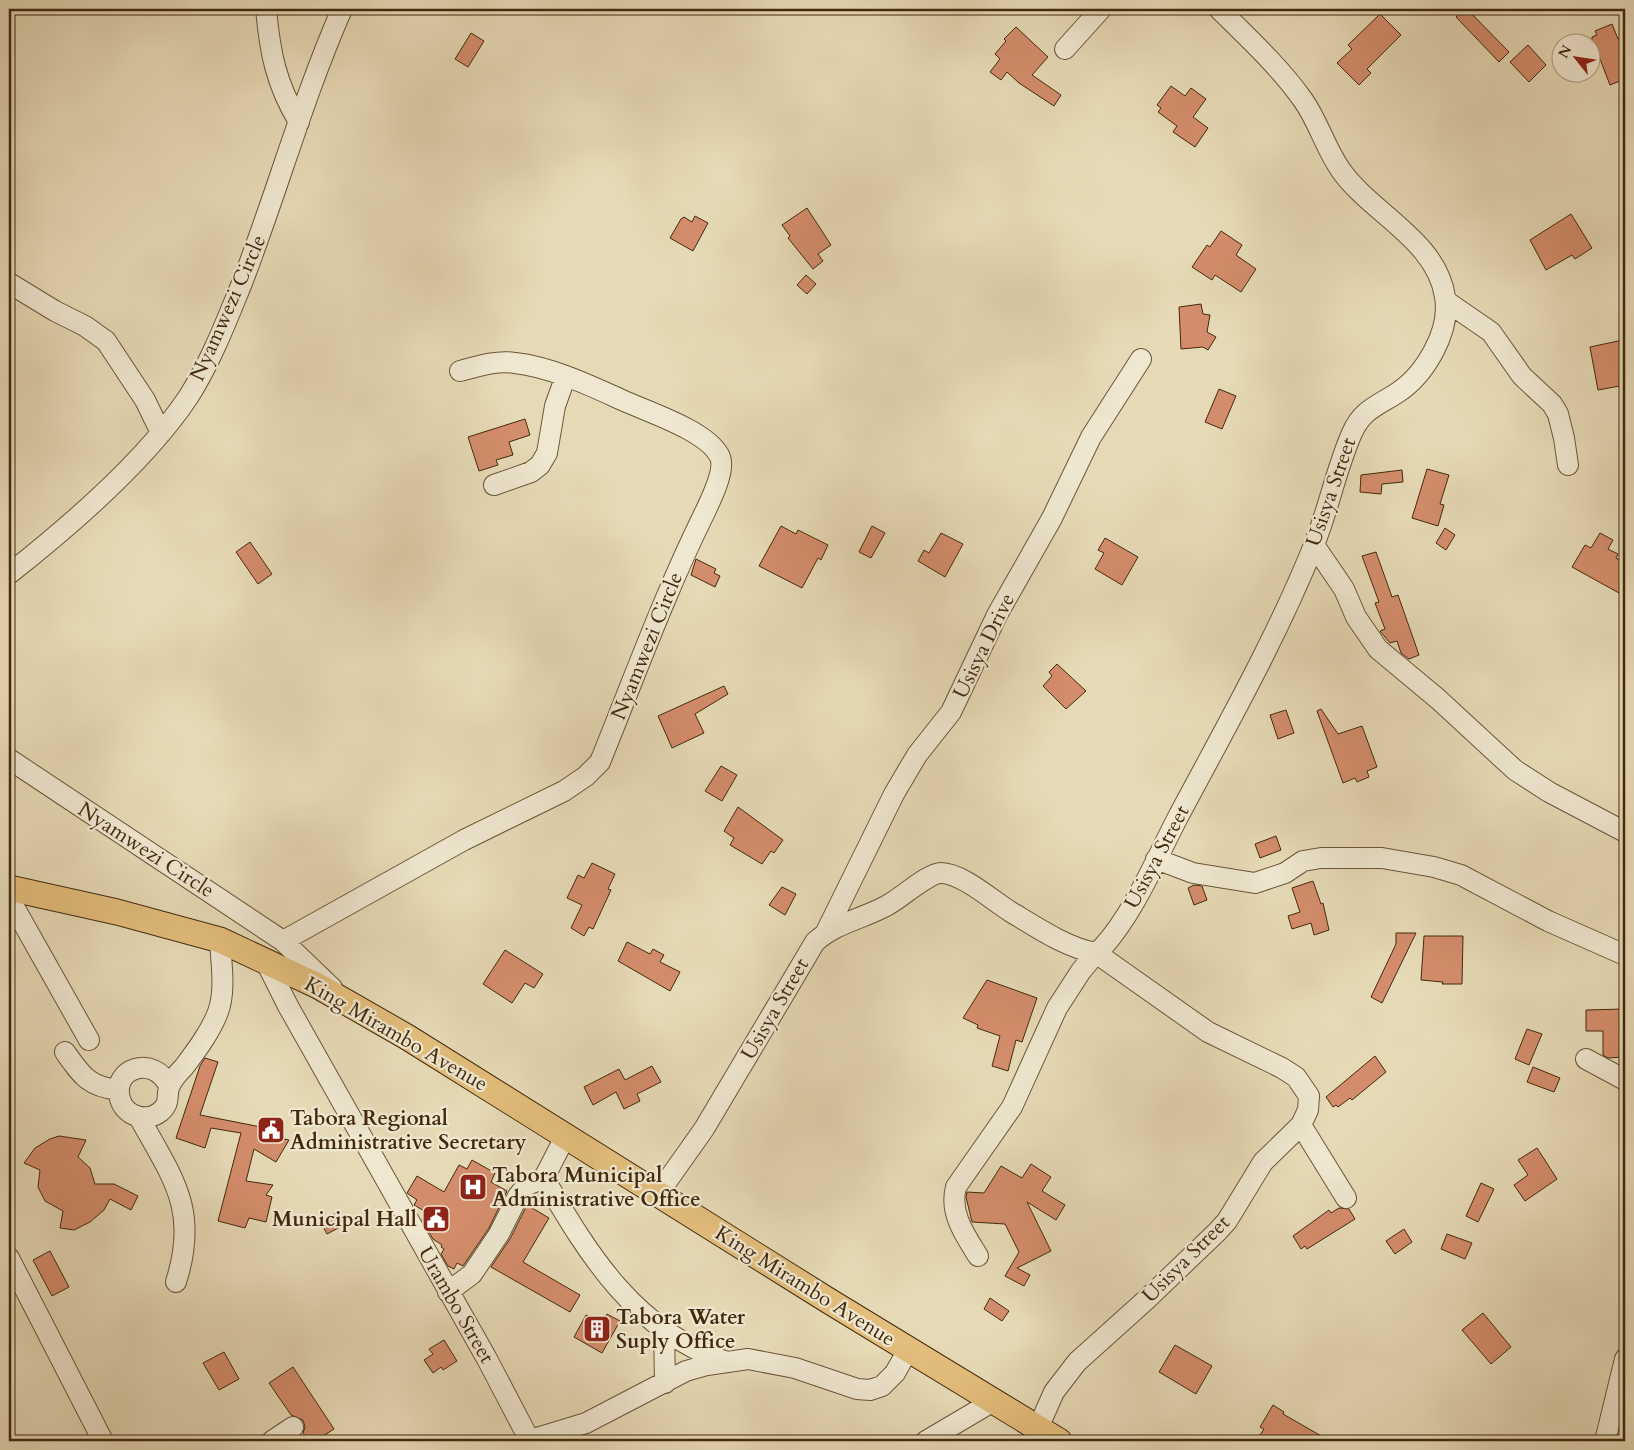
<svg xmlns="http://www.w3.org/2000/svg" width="1634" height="1450" font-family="Cardo,serif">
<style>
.building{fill:#d48d6c;stroke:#42290d}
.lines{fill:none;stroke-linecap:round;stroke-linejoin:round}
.minor-casing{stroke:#6b5537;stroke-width:22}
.major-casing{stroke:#42290d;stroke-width:27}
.minor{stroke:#efe7d0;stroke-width:20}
.major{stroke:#e3bd7b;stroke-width:25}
.labels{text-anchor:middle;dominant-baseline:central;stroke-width:4.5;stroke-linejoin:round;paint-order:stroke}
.street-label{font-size:21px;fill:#42290d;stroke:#efe7d0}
.poi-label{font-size:21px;font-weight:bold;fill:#42290d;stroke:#efe7d0;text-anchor:start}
</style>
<rect width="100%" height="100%" fill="#e6dab6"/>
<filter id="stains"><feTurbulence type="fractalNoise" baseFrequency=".004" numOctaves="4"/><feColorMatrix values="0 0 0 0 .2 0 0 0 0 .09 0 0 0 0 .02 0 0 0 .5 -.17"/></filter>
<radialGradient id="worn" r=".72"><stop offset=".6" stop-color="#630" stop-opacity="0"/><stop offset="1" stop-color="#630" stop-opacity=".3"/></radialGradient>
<path class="building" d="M1464 9H1467L1509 52 1499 62 1456 17Z
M1380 14 1401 35 1367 69 1371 73 1359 85 1337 63 1352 49 1348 45Z
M1612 24 1618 39 1625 36V79L1610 85 1597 51 1592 53V37L1597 35 1595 31Z
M1016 27 1048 57 1032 75 1061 95 1054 106 1019 83 1007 72 1001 80 990 72 1000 59 995 54 1006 41 1004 39Z
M471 33 484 41 468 67 455 59Z
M1528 45 1546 65 1529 82 1510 62Z
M1171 86 1185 96 1191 88 1206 99 1193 117 1208 128 1195 147 1173 132 1177 126 1158 112 1161 108 1157 105Z
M807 208 831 245 818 254 823 261 813 269 788 238 790 236 782 225Z
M1571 214 1592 248 1575 259 1572 255 1546 270 1530 240Z
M695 216 708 223 693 251 670 238 681 219 684 217 692 222Z
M1221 231 1242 245 1236 255 1256 269 1241 292 1215 275 1212 280 1192 267 1207 245 1210 247Z
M806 275 816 284 807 294 797 285Z
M1201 304 1203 314 1210 315 1207 332 1216 337 1208 350 1203 347 1181 349 1179 307Z
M1623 340 1625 385 1598 390 1590 347Z
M1219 389 1236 396 1222 429 1205 422Z
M525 419 530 435 509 442 513 455 496 460 498 465 479 471 468 437Z
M1427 469 1449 475 1440 504 1444 505 1438 526 1412 518Z
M1402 470 1403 482 1382 484 1381 494 1360 492 1361 475Z
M781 526 796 534 798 530 828 545 821 560 818 558 802 588 759 566Z
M872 526 885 533 871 558 859 552Z
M1445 528 1455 535 1446 550 1436 543Z
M941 533 963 544 945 577 918 561 924 550 929 553Z
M1600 533 1613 540 1608 549 1618 554 1616 558 1625 563V582L1619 593 1572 567 1585 545 1591 548Z
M1105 538 1138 557 1122 585 1095 569 1104 553 1098 550Z
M250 542 272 574 258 584 236 552Z
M1376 552 1392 597 1398 595 1419 655 1409 659 1401 653 1397 641 1390 643 1380 631 1385 629 1375 603 1379 602 1362 556Z
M696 559 716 569 714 573 720 576 715 587 691 575Z
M1057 664 1086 691 1066 709 1043 686 1052 676 1049 672Z
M724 686 728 694 695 714 704 733 672 748 658 716Z
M1321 709 1338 734 1362 726 1377 767 1367 771 1369 777 1357 782 1355 778 1343 783 1317 711Z
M1286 710 1294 733 1278 739 1270 715Z
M721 766 737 775 722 801 705 791Z
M738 807 783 840 774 853 771 851 762 864 730 845 734 838 724 831Z
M1276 836 1281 850 1260 858 1255 844Z
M592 863 615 874 608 889 611 890 593 929 589 927 584 936 571 928 582 905 567 898 578 875 584 878Z
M1313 881 1321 904 1323 903 1329 930 1314 935 1311 923 1292 929 1288 916 1300 912 1292 888Z
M1194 885 1202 886 1207 900 1194 905 1188 888Z
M782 887 796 894 785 915 769 905Z
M1396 933H1416L1382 1003 1371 997 1396 944Z
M1424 936H1463L1462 984H1442L1443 982 1421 980Z
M627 942 650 954 653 949 664 955 660 962 680 972 670 991 618 961Z
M505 950 543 974 534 988 525 983 512 1003 483 984Z
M987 980 1037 998 1022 1042 1016 1040 1008 1071 992 1066 1000 1036 977 1028 978 1025 963 1018Z
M1624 1009 1625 1057 1608 1058 1603 1055V1031H1586V1010Z
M1527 1029 1542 1034 1529 1065 1515 1059Z
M1375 1056 1386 1072 1352 1100 1350 1098 1338 1107 1336 1105 1333 1107 1326 1097Z
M205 1058 218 1062 200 1115 281 1131 279 1138 289 1140 276 1162 254 1149 246 1181 273 1185 266 1195 272 1197 266 1222 249 1218 245 1228 218 1221 241 1133 211 1128 205 1148 176 1138 200 1066Z
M652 1066 661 1082 637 1094 640 1101 624 1109 616 1092 593 1105 584 1087 619 1069 625 1080Z
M1533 1067 1560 1078 1554 1092 1527 1082Z
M59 1136 86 1140 78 1157 90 1168 95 1184H114L138 1196 131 1210 110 1199 104 1210 90 1222 74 1230 60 1228 63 1211 45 1201 38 1187 40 1170 24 1163 35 1148 50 1139Z
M1537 1148 1557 1179 1525 1201 1514 1185 1528 1175 1518 1160Z
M472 1160 495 1173 491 1182 507 1191 489 1228 463 1266 457 1263 454 1269 448 1266 441 1254 444 1249 441 1247 442 1245 433 1239 422 1220 426 1212 414 1205 417 1200 407 1193 417 1176 444 1192 459 1165 467 1169Z
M1031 1164 1051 1177 1042 1191 1065 1205 1056 1220 1027 1202 1051 1251 1017 1268 1030 1275 1024 1286 1005 1276 1019 1252 1005 1224 972 1222 966 1197 967 1192 984 1193 1001 1166 1022 1178Z
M1481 1183 1494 1189 1478 1222 1466 1216Z
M527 1205 549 1218 523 1262 580 1295 570 1312 491 1267 510 1239Z
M1339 1208 1349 1209 1355 1219 1307 1249 1305 1246 1301 1249 1293 1236 1329 1210 1331 1213Z
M336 1213 342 1226 327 1234 320 1221Z
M1404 1229 1412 1242 1395 1254 1386 1241Z
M1447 1234 1472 1243 1465 1259 1441 1249Z
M50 1251 69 1287 52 1296 33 1260Z
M990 1298 1009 1311 1002 1321 984 1309Z
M1483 1313 1511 1347 1491 1364 1462 1330Z
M607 1314 620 1321 602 1353 574 1337 586 1315 598 1321 600 1318 604 1320Z
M444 1340 457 1361 443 1370 441 1367 433 1373 424 1360 433 1354 429 1349Z
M1175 1345 1212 1366 1196 1394 1159 1372Z
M224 1352 239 1379 219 1390 203 1363Z
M293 1367 334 1429 315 1441H309L303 1433 305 1427 303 1420 291 1415 269 1383Z
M1273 1405 1284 1412 1283 1414 1330 1441H1256L1264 1429 1260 1427Z"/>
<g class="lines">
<defs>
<path id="minor" d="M266 9C270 53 276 84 299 122
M1065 49 1101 9
M9 283 55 311 85 326 106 341 145 400 161 433
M1446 301 1491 332 1522 376 1552 404 1558 414 1564 438 1568 465
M494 485 531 472 540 465 547 453 555 406 565 378
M1314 545 1344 589 1356 617 1378 649 1438 699 1515 770 1549 792 1625 832
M9 574C70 526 146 461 189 396 211 361 226 322 242 283 277 192 303 98 342 9
M9 759 283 941 332 988
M1156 859 1193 873 1255 883 1285 873 1303 861 1321 858H1382L1434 867 1461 875 1548 921 1625 955
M9 898 89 1040
M826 932 894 794 917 755 951 712 997 615 1052 518 1091 437 1141 359
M283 941 464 840 564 791 586 776 600 762C634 678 665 593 705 512 711 499 727 468 719 455 705 430 648 412 622 400 589 385 551 367 515 363 497 360 478 366 460 371
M265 960 288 1006 487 1359 530 1441
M65 1052C82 1076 89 1087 119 1090
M1586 1059 1625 1080
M169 1086C154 1054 111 1068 120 1099 125 1116 146 1123 160 1112 172 1102 165 1095 170 1085 173 1079 179 1072 184 1067 196 1051 211 1031 218 1012 226 990 221 963 220 940
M139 1117C173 1179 199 1209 176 1282
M1301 1125 1346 1198
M544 1178C589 1256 635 1330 724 1361
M658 1194 704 1129 815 942C836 923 862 919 886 906 900 899 928 873 941 873 962 873 993 901 1011 912 1036 927 1067 948 1096 953L1102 948C1134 913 1156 859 1178 817 1226 727 1276 639 1314 545 1329 508 1336 469 1352 433 1362 410 1377 406 1397 393 1425 375 1451 331 1445 297 1437 240 1370 213 1340 169 1325 147 1318 121 1303 100 1279 66 1247 37 1219 9
M978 1256C965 1235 949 1213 956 1187L1012 1107 1057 1008 1081 971 1096 953 1208 1032 1282 1068 1296 1077 1309 1096 1308 1110 1301 1125 1263 1162 1227 1221 1217 1232 1147 1299 1077 1362 1054 1392 1038 1428
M9 1258 103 1441
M448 1292 472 1274 499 1234 518 1196 527 1185 544 1178 565 1137
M664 1331 665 1383
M272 1441 293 1427
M527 1441 586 1423 686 1371 707 1365 748 1359 795 1368 857 1389 870 1390 882 1386 895 1373 908 1350
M926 1441 992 1402
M1605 1441 1625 1359"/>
<path id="major" d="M9 888 117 912 220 940 318 986 407 1037 829 1301 1059 1441"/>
</defs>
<use href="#minor" class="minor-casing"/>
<use href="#major" class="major-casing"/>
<use href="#minor" class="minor"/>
<use href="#major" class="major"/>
</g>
<defs>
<symbol id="civic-square" viewBox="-11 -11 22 22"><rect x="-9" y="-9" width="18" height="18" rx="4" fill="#8f2418" stroke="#efe7d0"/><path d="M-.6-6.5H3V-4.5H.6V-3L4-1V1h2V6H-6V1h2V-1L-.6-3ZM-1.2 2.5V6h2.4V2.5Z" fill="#fff"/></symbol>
<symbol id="hospital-square" viewBox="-11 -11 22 22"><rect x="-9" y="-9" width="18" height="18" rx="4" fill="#8f2418" stroke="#efe7d0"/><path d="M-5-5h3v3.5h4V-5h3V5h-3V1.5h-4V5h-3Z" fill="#fff"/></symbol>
<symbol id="building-square" viewBox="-11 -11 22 22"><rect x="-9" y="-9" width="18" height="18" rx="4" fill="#8f2418" stroke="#efe7d0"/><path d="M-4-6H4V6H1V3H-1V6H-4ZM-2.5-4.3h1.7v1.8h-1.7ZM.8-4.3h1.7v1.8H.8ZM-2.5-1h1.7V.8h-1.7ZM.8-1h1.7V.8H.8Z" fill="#fff"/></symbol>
</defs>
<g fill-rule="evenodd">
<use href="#civic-square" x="255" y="1114" width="32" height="32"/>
<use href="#hospital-square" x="457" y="1171" width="32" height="32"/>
<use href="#civic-square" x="420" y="1203" width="32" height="32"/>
<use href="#building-square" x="581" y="1313" width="32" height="32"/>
</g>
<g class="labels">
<g class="street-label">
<text transform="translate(228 308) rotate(-66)">Nyamwezi Circle</text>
<text transform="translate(1331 492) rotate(-71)">Usisya Street</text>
<text transform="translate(647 646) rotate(-68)">Nyamwezi Circle</text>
<text transform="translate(984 646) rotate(-64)">Usisya Drive</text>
<text transform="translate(146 850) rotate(33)">Nyamwezi Circle</text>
<text transform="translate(1157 857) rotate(-62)">Usisya Street</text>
<text transform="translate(775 1009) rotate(-60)">Usisya Street</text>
<text transform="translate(396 1034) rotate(30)">King Mirambo Avenue</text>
<text transform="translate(1186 1259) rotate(-45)">Usisya Street</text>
<text transform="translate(805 1286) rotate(32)">King Mirambo Avenue</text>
<text transform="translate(456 1305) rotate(60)">Urambo Street</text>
</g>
<g class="poi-label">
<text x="290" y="1118">Tabora Regional<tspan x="290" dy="24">Administrative Secretary</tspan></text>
<text x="492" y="1175">Tabora Municipal<tspan x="492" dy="24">Administrative Office</tspan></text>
<text x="417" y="1219" text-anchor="end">Municipal Hall</text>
<text x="616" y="1317">Tabora Water<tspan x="616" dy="24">Suply Office</tspan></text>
</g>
</g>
<rect width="1634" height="1450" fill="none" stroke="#e6dab6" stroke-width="30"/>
<rect x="10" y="10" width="1614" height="1430" fill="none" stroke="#42290d" stroke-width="2.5"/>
<rect x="15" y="15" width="1604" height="1420" fill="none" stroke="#42290d"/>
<g transform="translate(1576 58) rotate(300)"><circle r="24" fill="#efe7d0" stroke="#aa9b82"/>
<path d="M0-4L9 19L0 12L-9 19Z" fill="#8f2418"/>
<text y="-8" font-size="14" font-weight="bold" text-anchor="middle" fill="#42290d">N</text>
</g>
<rect width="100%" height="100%" filter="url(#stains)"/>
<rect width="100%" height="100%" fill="url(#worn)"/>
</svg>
